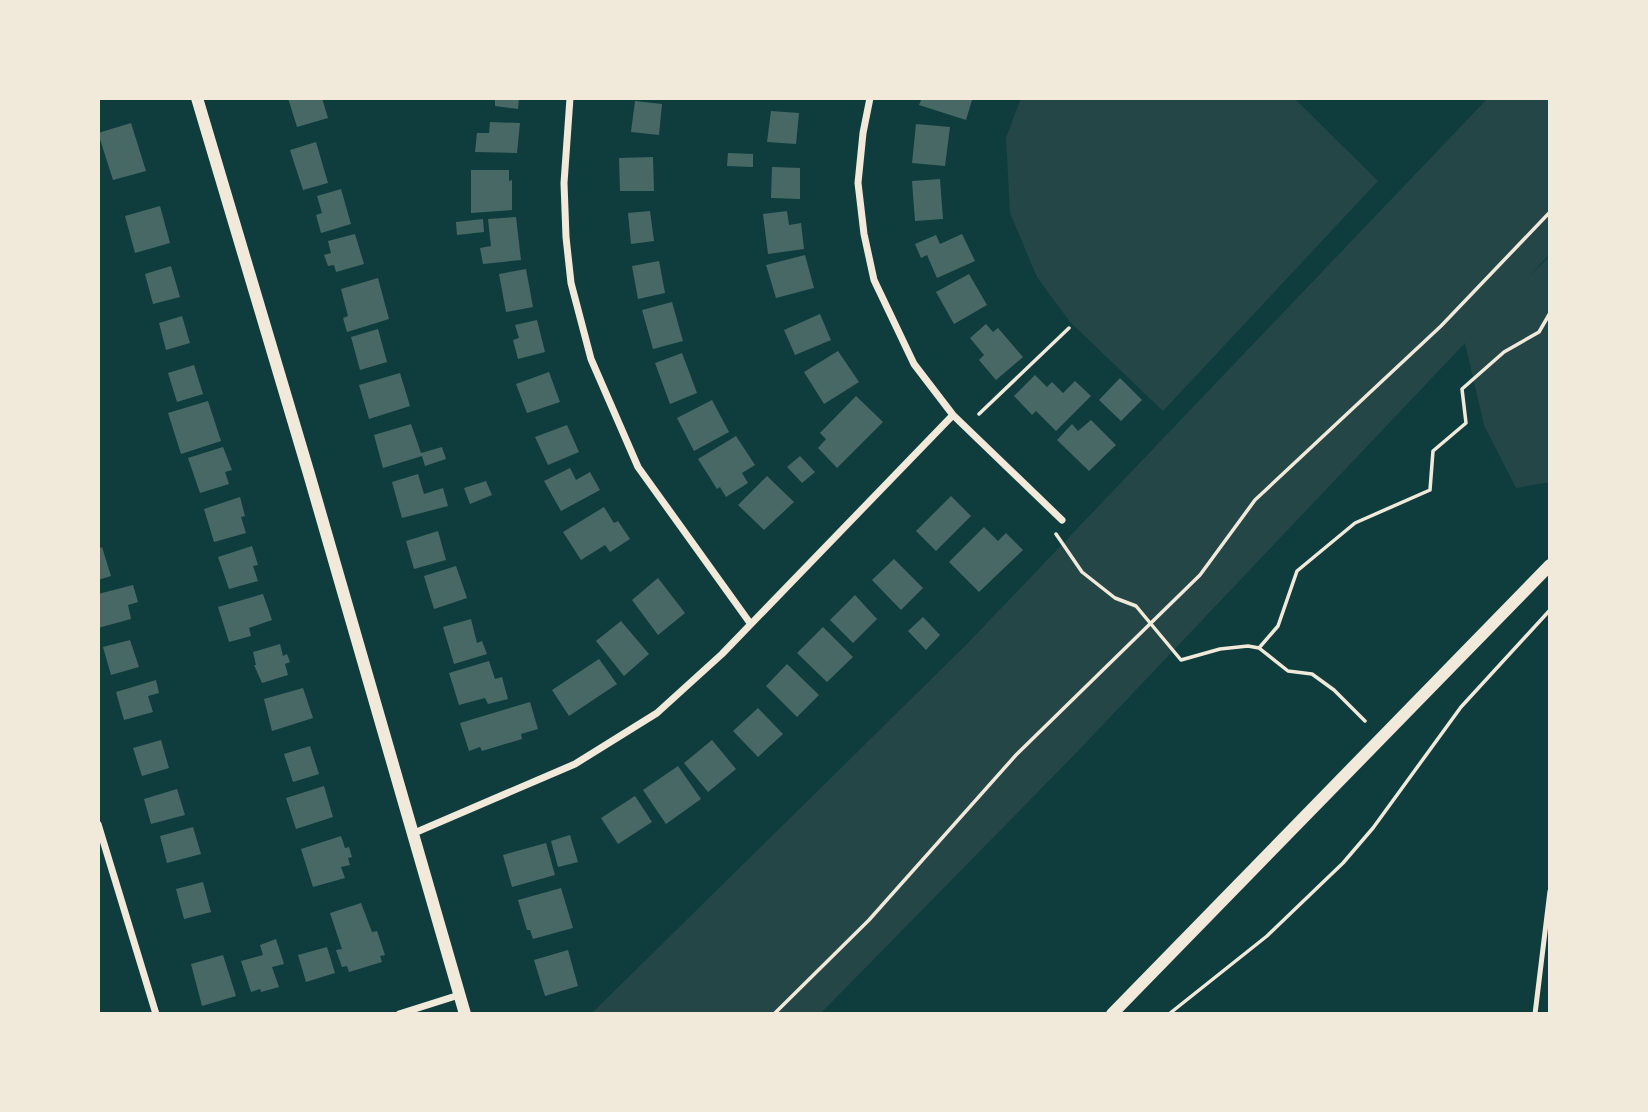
<svg xmlns="http://www.w3.org/2000/svg" width="1648" height="1112" font-family="'Asap Condensed',sans-serif">
<style>
.green{fill:#244646}
.building{fill:#486865}
.lines{fill:none;stroke-linecap:round;stroke-linejoin:round}
.path{stroke:#f1e9da;stroke-width:3.5}
.service{stroke:#f1e9da;stroke-width:5}
.minor{stroke:#f1e9da;stroke-width:7}
.tertiary{stroke:#f1e9da;stroke-width:12}
</style>
<rect width="100%" height="100%" fill="#0f3d3e"/>
<path class="green" d="M1021 98H1294L1378 181 1163 411 1070 322 1037 277 1010 213 1006 138Z
M1488 98H1550V254L1527 278 1550 256V482L1516 488 1484 425 1465 343 1077 752 820 1014H591L967 644Z"/>
<path class="building" d="M288 98H322L328 118 297 127Z
M495 98H519L518 109 495 106Z
M922 98H966L972 100 966 120 919 105Z
M635 101 662 104 659 135 631 132Z
M771 111 799 113 796 144 767 142Z
M490 122 520 123 517 153 475 152 477 133H489Z
M131 123 146 171 113 180 98 133Z
M916 124 950 127 945 166 912 163Z
M316 142 328 183 303 190 290 150Z
M728 153 753 154V167L727 166Z
M653 157 654 191H620L619 158Z
M772 167 800 168V199L771 198Z
M471 170H509V181L512 180V210L471 213Z
M940 179 943 219 915 221 912 181Z
M341 189 351 224 321 233 316 215 322 213 317 196Z
M160 206 170 243 135 253 125 216Z
M650 211 654 241 631 244 628 213Z
M787 211 789 225 801 223 804 249 768 254 763 214Z
M516 217 521 260 483 264 480 248 491 246 488 219Z
M483 219 484 232 457 235 456 222Z
M355 234 364 264 336 272 334 265 328 266 324 255 331 253 328 241Z
M962 234 975 261 937 278 927 255 921 258 915 244 936 235 940 244Z
M805 255 814 288 776 298 766 265Z
M659 261 665 293 638 299 632 266Z
M171 266 180 297 153 304 145 274Z
M526 269 533 307 506 312 499 274Z
M969 274 987 305 954 324 936 292Z
M378 278 389 319 347 332 343 318 348 316 341 289Z
M672 302 683 341 653 349 642 310Z
M820 314 831 340 795 355 784 330Z
M182 316 190 343 166 350 159 323Z
M537 320 545 352 518 359 513 340 519 338 515 325Z
M986 324 993 332 998 328 1023 357 996 380 979 360 984 355 970 338Z
M378 329 387 362 360 370 351 337Z
M838 351 859 382 824 404 804 372Z
M682 353 697 393 670 404 655 363Z
M194 365 203 394 177 402 168 373Z
M549 372 560 402 527 413 516 384Z
M400 373 410 406 369 419 359 385Z
M1035 375 1047 387 1052 382 1063 393 1075 381 1091 396 1056 431 1036 411 1032 415 1014 396Z
M1120 378 1142 400 1121 421 1099 400Z
M856 396 883 422 837 468 818 448 826 439 820 433Z
M712 400 729 432 694 451 677 418Z
M208 401 221 441 181 454 168 413Z
M1091 420 1116 445 1089 471 1057 440 1072 424 1078 431Z
M411 424 421 453 442 447 446 459 425 466 422 456 383 468 374 435Z
M567 425 579 452 548 465 535 437Z
M736 436 755 465 742 473 748 483 726 497 720 487 717 489 698 459Z
M223 447 232 470 225 472 229 484 200 493 188 458Z
M800 456 815 472 802 483 787 467Z
M570 468 576 480 590 472 600 490 561 511 544 481Z
M418 474 424 494 443 488 448 506 402 518 392 482Z
M767 476 794 502 764 530 738 505Z
M486 481 492 495 470 504 464 488Z
M951 496 971 516 936 551 916 531Z
M240 497 245 516 241 517 246 533 214 542 204 509Z
M604 507 614 523 618 521 630 539 610 552 605 545 581 560 563 532Z
M984 527 998 541 1006 533 1023 550 979 592 949 562Z
M438 531 446 560 414 569 406 541Z
M252 546 258 565 253 566 258 581 229 589 218 557Z
M102 547 111 576 98 580V549Z
M894 559 923 588 901 610 872 580Z
M456 566 467 598 434 609 424 576Z
M658 578 685 613 658 635 632 600Z
M133 585 138 602 128 605 131 619 98 628V594Z
M263 594 272 620 249 628 251 636 229 642 218 607Z
M855 595 877 619 853 643 830 620Z
M923 617 940 635 926 650 908 631Z
M471 619 477 643 482 641 487 654 454 664 443 627Z
M621 621 649 654 624 676 596 641Z
M823 627 853 657 827 682 797 653Z
M130 640 139 667 111 675 103 647Z
M280 644 283 656 287 654 290 662 285 664 288 675 262 683 254 665H256L253 652Z
M599 659 617 684 569 716 552 690Z
M489 661 495 679 502 677 508 699 488 704 485 698 459 705 449 673Z
M787 664 819 695 797 717 766 686Z
M156 680 159 693 148 696 153 712 124 720 116 692Z
M303 688 313 718 272 731 264 699Z
M530 702 538 729 521 734 522 739 482 751 480 747 469 751 460 723Z
M758 708 783 734 758 757 733 731Z
M161 740 169 768 142 776 133 748Z
M712 740 736 769 708 792 684 763Z
M310 746 319 774 293 782 284 754Z
M678 766 701 799 666 824 643 790Z
M324 786 333 817 296 829 286 798Z
M177 789 185 815 151 824 144 799Z
M635 796 652 822 618 844 601 818Z
M193 827 201 854 167 863 160 836Z
M570 835 578 862 558 867 551 841Z
M341 836 345 848 349 847 352 857 348 858 350 865 341 867 345 878 313 887 301 849Z
M546 843 555 875 512 887 503 855Z
M203 882 211 912 184 919 176 889Z
M561 888 573 928 533 939 530 930H527L518 900Z
M361 903 372 932 377 931 385 955 380 956 382 962 349 972 347 966 342 967 336 950 342 949 330 913Z
M276 939 284 964 272 967 279 987 261 992 260 989 251 992 241 961 263 955 260 945Z
M327 947 335 973 306 982 298 955Z
M568 950 578 986 545 996 534 960Z
M223 955 236 996 202 1006 191 964Z"/>
<g class="lines">
<path class="path" d="M979 414 1069 328
M1056 534 1082 572 1115 598 1136 606 1181 660 1220 649 1248 646 1259 648 1288 671 1312 674 1334 690 1365 721
M1259 648 1278 626 1297 571 1355 523 1430 490 1433 451 1466 423 1462 389 1504 352 1539 332 1550 313
M774 1014 869 920 1016 755 1200 575 1255 500 1441 326 1550 212
M1169 1014 1267 936 1343 863 1373 828 1461 707 1550 610"/>
<path class="service" d="M1535 1014 1550 891"/>
<path class="minor" d="M570 98 564 183 566 237 571 283 591 359 638 467 750 623
M870 98 863 133 858 183 864 234 874 280 914 364 953 415 1062 520
M98 824 156 1014
M412 834 575 764 657 713 722 654 953 415
M399 1014 459 995"/>
<path class="tertiary" d="M197 98 309 474 465 1014
M1112 1014 1550 565"/>
</g>
<rect width="1648" height="1112" fill="none" stroke="#f1e9da" stroke-width="200"/>
</svg>
